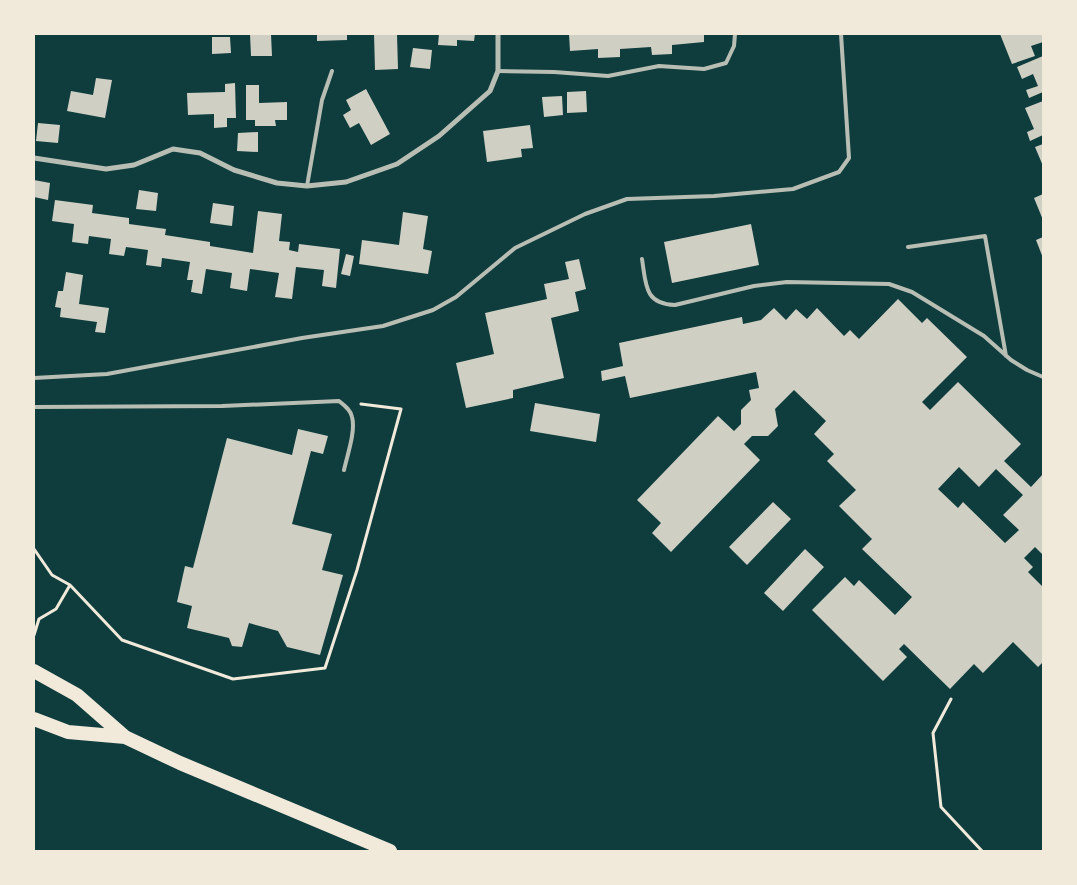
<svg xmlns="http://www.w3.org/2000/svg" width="1077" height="885" font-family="Raleway,sans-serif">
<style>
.building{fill:#cfcfc3;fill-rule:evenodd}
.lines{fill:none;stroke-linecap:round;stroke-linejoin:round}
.path{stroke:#f1e9da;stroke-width:3}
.service{stroke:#b8beb3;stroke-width:4}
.minor{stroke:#b8beb3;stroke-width:5}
.trunk{stroke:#f1e9da;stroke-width:14}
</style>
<rect width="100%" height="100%" fill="#0f3d3e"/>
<path class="building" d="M250 34H271L272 56H251Z
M317 34H347V40L317 41Z
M374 34H397L398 69 375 70Z
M439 34H475L474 41 457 40V46L438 45Z
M569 34H704V42L672 45V54L652 55 651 47 620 49V57L598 58V49L570 51Z
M1000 34H1043V42L1031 46 1035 56 1012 64Z
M212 37H230L231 53 212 54Z
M413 48 432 50 430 69 410 67Z
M1043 56V92L1029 98 1026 90 1038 86 1033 74 1022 79 1017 67Z
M96 78 112 80 105 118 67 111 71 91 93 95Z
M235 83 236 118H227V127L214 128V114L188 115 187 93 225 92V84Z
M246 85H259V103L287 102V120H275L276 126H255V120H246Z
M366 89 390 134 371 145 359 123 350 128 343 115 351 110 346 100Z
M586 91 587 112 567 113V92Z
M562 96 563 115 544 117 542 97Z
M1043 101V135L1030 141 1027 132 1034 129 1025 108Z
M38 123 60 125 58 143 36 141Z
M530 125 533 148 521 149 522 157 487 162 483 131Z
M258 132V152L237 151 238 133Z
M1043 144V166L1035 147Z
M34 180 50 183 48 200 34 197Z
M139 190 158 193 156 211 136 209Z
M1043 194V220L1034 198Z
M55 200 93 205 92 213 129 218V224L166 229 165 235 210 242V246L253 253 258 211 282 214 279 241 290 242 289 250 298 252 299 244 340 249 336 288 322 286 324 270 296 267 292 299 275 297 279 273 250 269 247 291 230 288 232 273 206 269 202 294 191 292 193 280H187L190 262 162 258 161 267 146 265 148 250 126 247 124 256 109 254 111 239 89 236 88 244 72 242 74 224 52 221Z
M213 203 234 206 232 226 210 223Z
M403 212 428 216 423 249 432 251 428 274 359 264 362 240 399 245Z
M751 224 759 265 672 283 664 242Z
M1043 237V258L1036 240Z
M346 254 354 256 350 276 341 274Z
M579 259 586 289 575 292 579 311 551 318 564 378 513 390V398L466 408 456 363 494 354 485 313 547 299 544 284 569 279 565 262Z
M66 272 83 275 79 304 109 308 105 333 95 332 97 322 60 317 61 308 55 307 58 291H63Z
M898 299 922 323 927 318 967 357 922 402 930 410 958 382 1021 444 1004 461 1031 487 1043 474V555L1035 547 1024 558 1033 567 1028 572 1043 587V662L1038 667 1013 642 983 673 974 664 950 689 904 644 899 649 907 657 883 681 812 610 845 577 854 586 859 580 895 615 912 597 862 549 872 539 839 506 856 490 827 461 834 454 814 434 826 421 794 390 775 409 778 426 768 436H752L744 444 760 460 671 552 652 533 661 523 637 500 718 416 734 431 741 424V410L751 400 749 390 759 388 756 372 630 398 625 376 602 381 601 371 623 366 619 343 742 317 743 324 761 320 774 308 786 320 796 309 807 319 817 308 844 336 850 330 859 339ZM959 467 979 487 996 469 1023 495 1003 515 1019 530 1005 543 963 502 958 508 938 489Z
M535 403 600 414 596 442 530 431Z
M298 429 328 436 323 454 311 451 292 524 332 534 322 570 343 575 320 655 287 647 278 631 249 623 242 647 232 646 229 638 187 628 192 606 177 602 185 566 193 568 227 438 292 455Z
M773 502 791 519 747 565 729 547Z
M805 549 824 567 783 611 764 593Z"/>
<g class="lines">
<path class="path" d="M34 549 52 575 70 585 122 640 233 679 325 668 357 570 401 409 361 404
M34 635 39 619 56 609 70 585
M951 699 933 733 941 807 982 851"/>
<path class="service" d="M498 71 554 72 608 76 659 66 704 69 726 63 734 46 735 34
M307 186 322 100 332 71
M908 247 985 236 1006 356
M642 259C646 284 644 304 675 305L754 286 787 282 889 284 912 292 984 336 1011 360 1027 370 1043 377
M34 378 107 374 302 338 383 326 433 310 456 297 515 248 585 214 627 199 714 196 793 189 839 172 849 158 841 34
M34 407 222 406 339 401C344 405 351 410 352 417 356 431 347 456 344 470"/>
<path class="minor" d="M34 158 106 169 134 165 173 149 200 153 234 170 277 183 307 186 346 182 397 164 439 136 490 91 498 71V34"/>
<path class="trunk" d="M34 671 77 695 125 737 180 763 390 851
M34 719 68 732 125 737"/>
</g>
<rect width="1077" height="885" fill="none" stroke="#f1e9da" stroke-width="70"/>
</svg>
